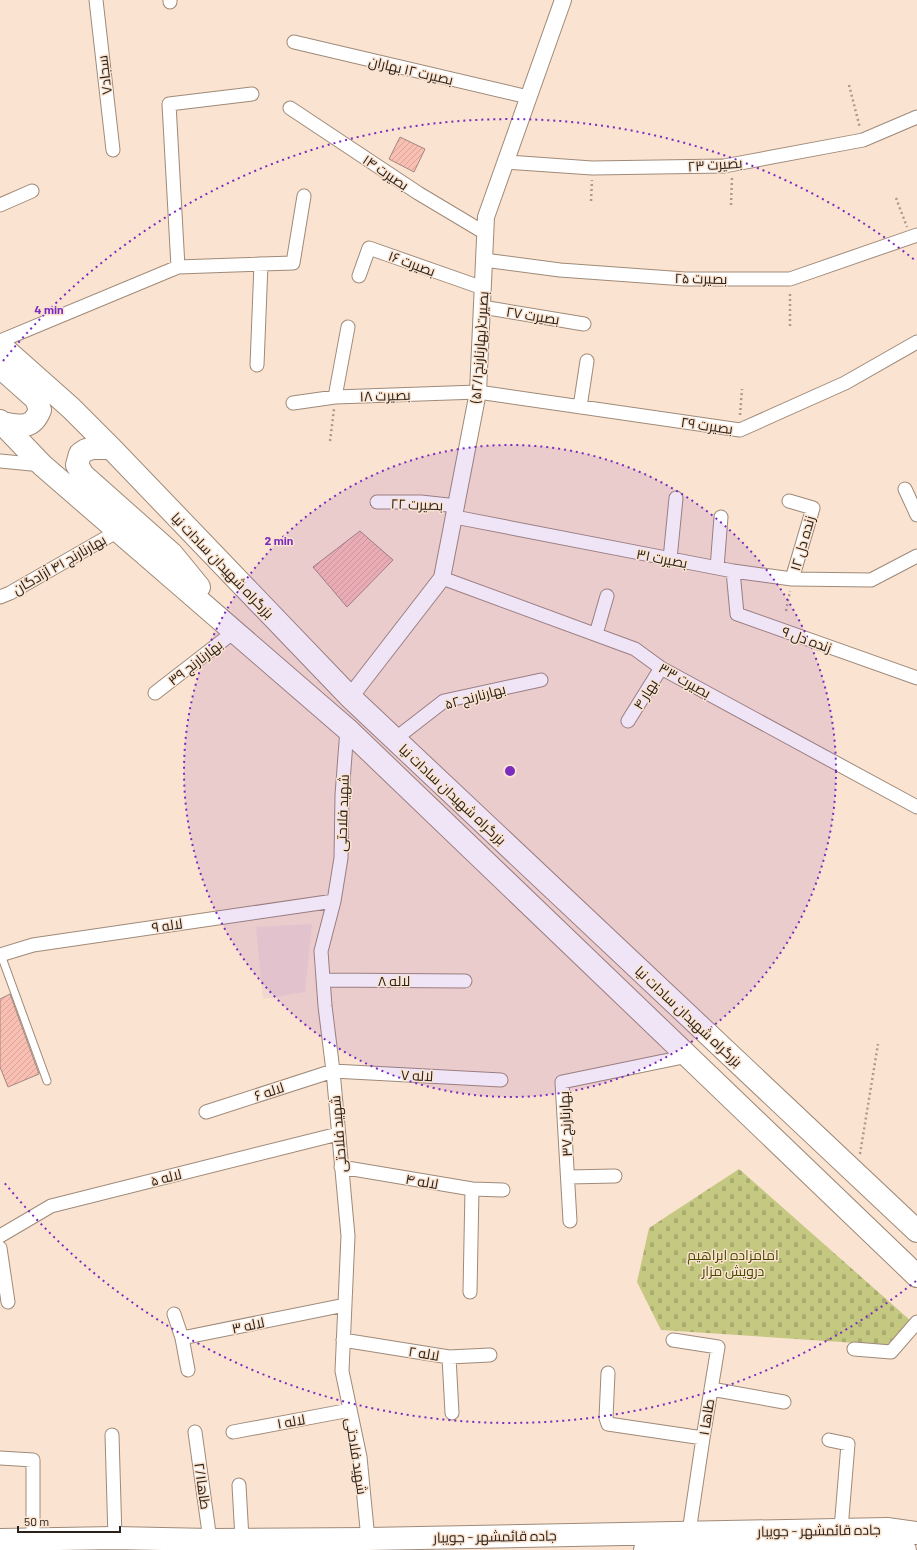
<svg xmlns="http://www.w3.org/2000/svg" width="917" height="1550" font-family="Barlow,Cairo,sans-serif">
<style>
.education{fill:#f1d8d0}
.cemetery{fill:url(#cemetery-stones)}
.building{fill:url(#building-hatch);stroke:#a38781}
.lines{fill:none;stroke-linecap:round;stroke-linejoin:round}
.service-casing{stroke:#9f8a79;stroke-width:9}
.minor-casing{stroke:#9f8a79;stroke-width:15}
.tertiary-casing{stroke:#9f8a79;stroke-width:18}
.trunk-casing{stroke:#9f8a79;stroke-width:24}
.path{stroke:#ac9b8c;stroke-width:2.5;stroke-dasharray:2 3;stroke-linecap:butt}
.service{stroke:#fff;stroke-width:7}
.minor{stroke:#fff;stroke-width:13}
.tertiary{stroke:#fff;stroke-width:16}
.trunk{stroke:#fff;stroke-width:22}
.ring{fill:none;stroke:#7b2cbf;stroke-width:2;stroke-dasharray:2 4}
.labels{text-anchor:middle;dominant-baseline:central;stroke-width:3;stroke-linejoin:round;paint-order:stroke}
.street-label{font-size:14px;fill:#29211a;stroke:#fae3d0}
.park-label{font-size:14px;fill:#4a4b00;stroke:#fae3d0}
.centre{fill:#7b2cbf;stroke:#fae3d0;stroke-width:2}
.ring-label{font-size:12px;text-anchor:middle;font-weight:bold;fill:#7b2cbf;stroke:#fae3d0;stroke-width:3;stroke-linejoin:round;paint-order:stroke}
</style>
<defs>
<pattern id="cemetery-stones" width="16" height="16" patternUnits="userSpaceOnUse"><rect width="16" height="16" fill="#c4c881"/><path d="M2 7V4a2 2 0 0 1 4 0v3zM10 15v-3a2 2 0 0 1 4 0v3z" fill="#a8ac6f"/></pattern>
<pattern id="building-hatch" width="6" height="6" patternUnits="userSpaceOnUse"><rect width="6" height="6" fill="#fabfb3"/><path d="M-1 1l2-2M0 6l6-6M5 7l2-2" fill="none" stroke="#d6a499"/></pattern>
</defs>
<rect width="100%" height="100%" fill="#fae3d0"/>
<path class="education" d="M312 924 305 992 263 999 256 927Z"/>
<path class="cemetery" d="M739 1169 911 1321 887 1345 661 1330 637 1282 649 1228Z"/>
<path class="building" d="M400 137 425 149 414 172 389 159Z
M360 531 393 560 347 607 313 567Z
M10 994 39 1074 8 1087 0 1067V999Z"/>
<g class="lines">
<defs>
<path id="service" d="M1 955 47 1081"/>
<path id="minor" d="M96 0 113 150
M170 0V2
M294 42 528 97
M290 108 418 193 485 233
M506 162 592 168 724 166 863 140 917 117
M0 205 32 191
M484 260 560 270 685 279H790L917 235
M178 267 169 104 252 94
M359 276 369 248 483 288
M482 307 584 324
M0 341 178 267 293 263 304 196
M257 365 261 264
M335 397 348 327
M293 403 335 397 478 392 740 430 845 383 917 342
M580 407 587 361
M0 461 42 465
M905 489 917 515
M789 501 813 508 792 579
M377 502H421L457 506
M455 517 733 571 792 579 871 580 917 556
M670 559 676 498
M717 568 721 517
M733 571 737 614 917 678
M442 578 635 649 661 668 917 807
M0 597 10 593 118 531
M596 634 607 596
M155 693 235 631
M628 721 661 668
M347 729 342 795 341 858 334 901 321 951 325 1006 333 1071 348 1236 342 1371 360 1457 368 1539
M395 739 444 701 541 680
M0 955 33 945 334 901
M323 980 465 981
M206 1112 333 1071 501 1080
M341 1167 472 1189 503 1190
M568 1177 615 1176
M570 1221 562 1082 688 1056
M0 1236 51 1206 338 1134
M0 1248 8 1302
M470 1292 472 1189
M174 1314 182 1338
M343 1340 449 1357 452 1413
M673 1340 718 1347 703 1438 689 1532
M854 1349 891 1352 917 1322
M449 1357 490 1355
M188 1370 182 1338 345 1305
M608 1373 606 1418 608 1424 703 1438
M711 1389 784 1402
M195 1432 210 1540
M233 1432 350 1410
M112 1435 115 1538
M829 1440 848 1444 841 1529
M0 1458 33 1460V1540
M239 1485 242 1539"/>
<path id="tertiary" d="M350 697 442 578 478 392 486 217 563 0"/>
<path id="trunk" d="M0 345 71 408 111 448 350 697 917 1231
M0 367 36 399 40 410C32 430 20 426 2 423
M0 421 42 465 347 729 917 1276
M111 448H93L86 450 80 454 77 465 83 475 172 554 199 587
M0 1540 115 1538 210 1540 368 1539 887 1529 917 1533
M645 1550 841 1548 905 1550"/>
</defs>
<use href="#service" class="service-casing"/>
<use href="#minor" class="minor-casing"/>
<use href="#tertiary" class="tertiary-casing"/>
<use href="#trunk" class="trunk-casing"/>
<path class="path" d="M849 85 860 128
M896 198 907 227
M591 201 592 180
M731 205 732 177
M790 326V291
M740 415 742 389
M330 441 334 409
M786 611 790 591
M860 1154 878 1044"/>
<use href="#service" class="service"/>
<use href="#minor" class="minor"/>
<use href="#tertiary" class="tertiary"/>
<use href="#trunk" class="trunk"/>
</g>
<circle cx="510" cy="771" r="326" fill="#7b2cbf" fill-opacity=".12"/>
<g class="ring">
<circle cx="510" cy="771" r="326"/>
<path d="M916 1281A652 652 0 0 1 3 1181M3 361A652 652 0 0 1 916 261"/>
</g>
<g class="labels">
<g class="street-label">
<text transform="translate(411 70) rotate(13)">بصیرت ۱۲ بهاران</text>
<text transform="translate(104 75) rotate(-97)">سجاد۷</text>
<text transform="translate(715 164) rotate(-4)">بصیرت ۲۳</text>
<text transform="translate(386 172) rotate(34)">بصیرت ۱۴</text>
<text transform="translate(412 263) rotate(20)">بصیرت ۱۶</text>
<text transform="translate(701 278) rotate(1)">بصیرت ۲۵</text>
<text transform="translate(533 315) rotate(9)">بصیرت ۲۷</text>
<text transform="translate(479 347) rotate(-86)">بصیرت(بهارنارنج۵۲/۱)</text>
<text transform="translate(385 395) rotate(-2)">بصیرت ۱۸</text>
<text transform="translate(707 425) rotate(8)">بصیرت ۲۹</text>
<text transform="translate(417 504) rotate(2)">بصیرت ۲۲</text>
<text transform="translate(802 543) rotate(-74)">زنده دل ۱۲</text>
<text transform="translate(662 558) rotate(11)">بصیرت ۳۱</text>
<text transform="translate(59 564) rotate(-30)">بهارنارنج ۴۱ آزادگان</text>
<text transform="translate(223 565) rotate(46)">بزرگراه شهیدان سادات نیا</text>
<text transform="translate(807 639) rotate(20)">زنده دل ۹</text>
<text transform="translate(195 662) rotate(-38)">بهارنارنج ۳۹</text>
<text transform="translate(685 680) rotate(29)">بصیرت ۳۳</text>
<text transform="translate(645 694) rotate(-58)">بهار ۴</text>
<text transform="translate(475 696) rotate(-15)">بهارنارنج ۵۲</text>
<text transform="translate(453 794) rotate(43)">بزرگراه شهیدان سادات نیا</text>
<text transform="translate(342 813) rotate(-88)">شهید فلاحتی</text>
<text transform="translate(167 925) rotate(-8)">لاله ۹</text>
<text x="394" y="980">لاله ۸</text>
<text transform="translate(689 1016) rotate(43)">بزرگراه شهیدان سادات نیا</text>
<text transform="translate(417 1075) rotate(3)">لاله ۷</text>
<text transform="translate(269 1091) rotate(-18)">لاله ۶</text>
<text transform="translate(565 1124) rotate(-93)">بهارنارنج ۳۷</text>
<text transform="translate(338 1134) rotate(-95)">شهید فلاحتی</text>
<text transform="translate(166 1177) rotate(-14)">لاله ۵</text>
<text transform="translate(422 1181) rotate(10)">لاله ۴</text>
<text transform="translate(248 1325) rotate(-12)">لاله ۳</text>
<text transform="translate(424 1353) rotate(9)">لاله ۲</text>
<text transform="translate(706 1417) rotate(-81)">طاها ۱</text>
<text transform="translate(291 1421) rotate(-10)">لاله ۱</text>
<text transform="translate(357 1456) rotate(81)">شهید فلاحتی</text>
<text transform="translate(203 1486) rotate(82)">طاها۲/۱</text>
<text transform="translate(819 1530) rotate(-1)">جاده قائمشهر - جویبار</text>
<text transform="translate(495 1536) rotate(-1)">جاده قائمشهر - جویبار</text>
</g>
<g class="park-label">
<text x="733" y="1254">امامزاده ابراهیم<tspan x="733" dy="16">درویش مزار</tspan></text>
</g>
</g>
<circle cx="510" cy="771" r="6" class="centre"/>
<g class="ring-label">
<text x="49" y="314">4 min</text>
<text x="279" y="545">2 min</text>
</g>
<path d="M18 1526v6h102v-6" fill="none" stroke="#29211a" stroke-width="2"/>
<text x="24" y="1526" font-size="12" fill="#29211a" stroke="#fae3d0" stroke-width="3" paint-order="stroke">50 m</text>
</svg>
